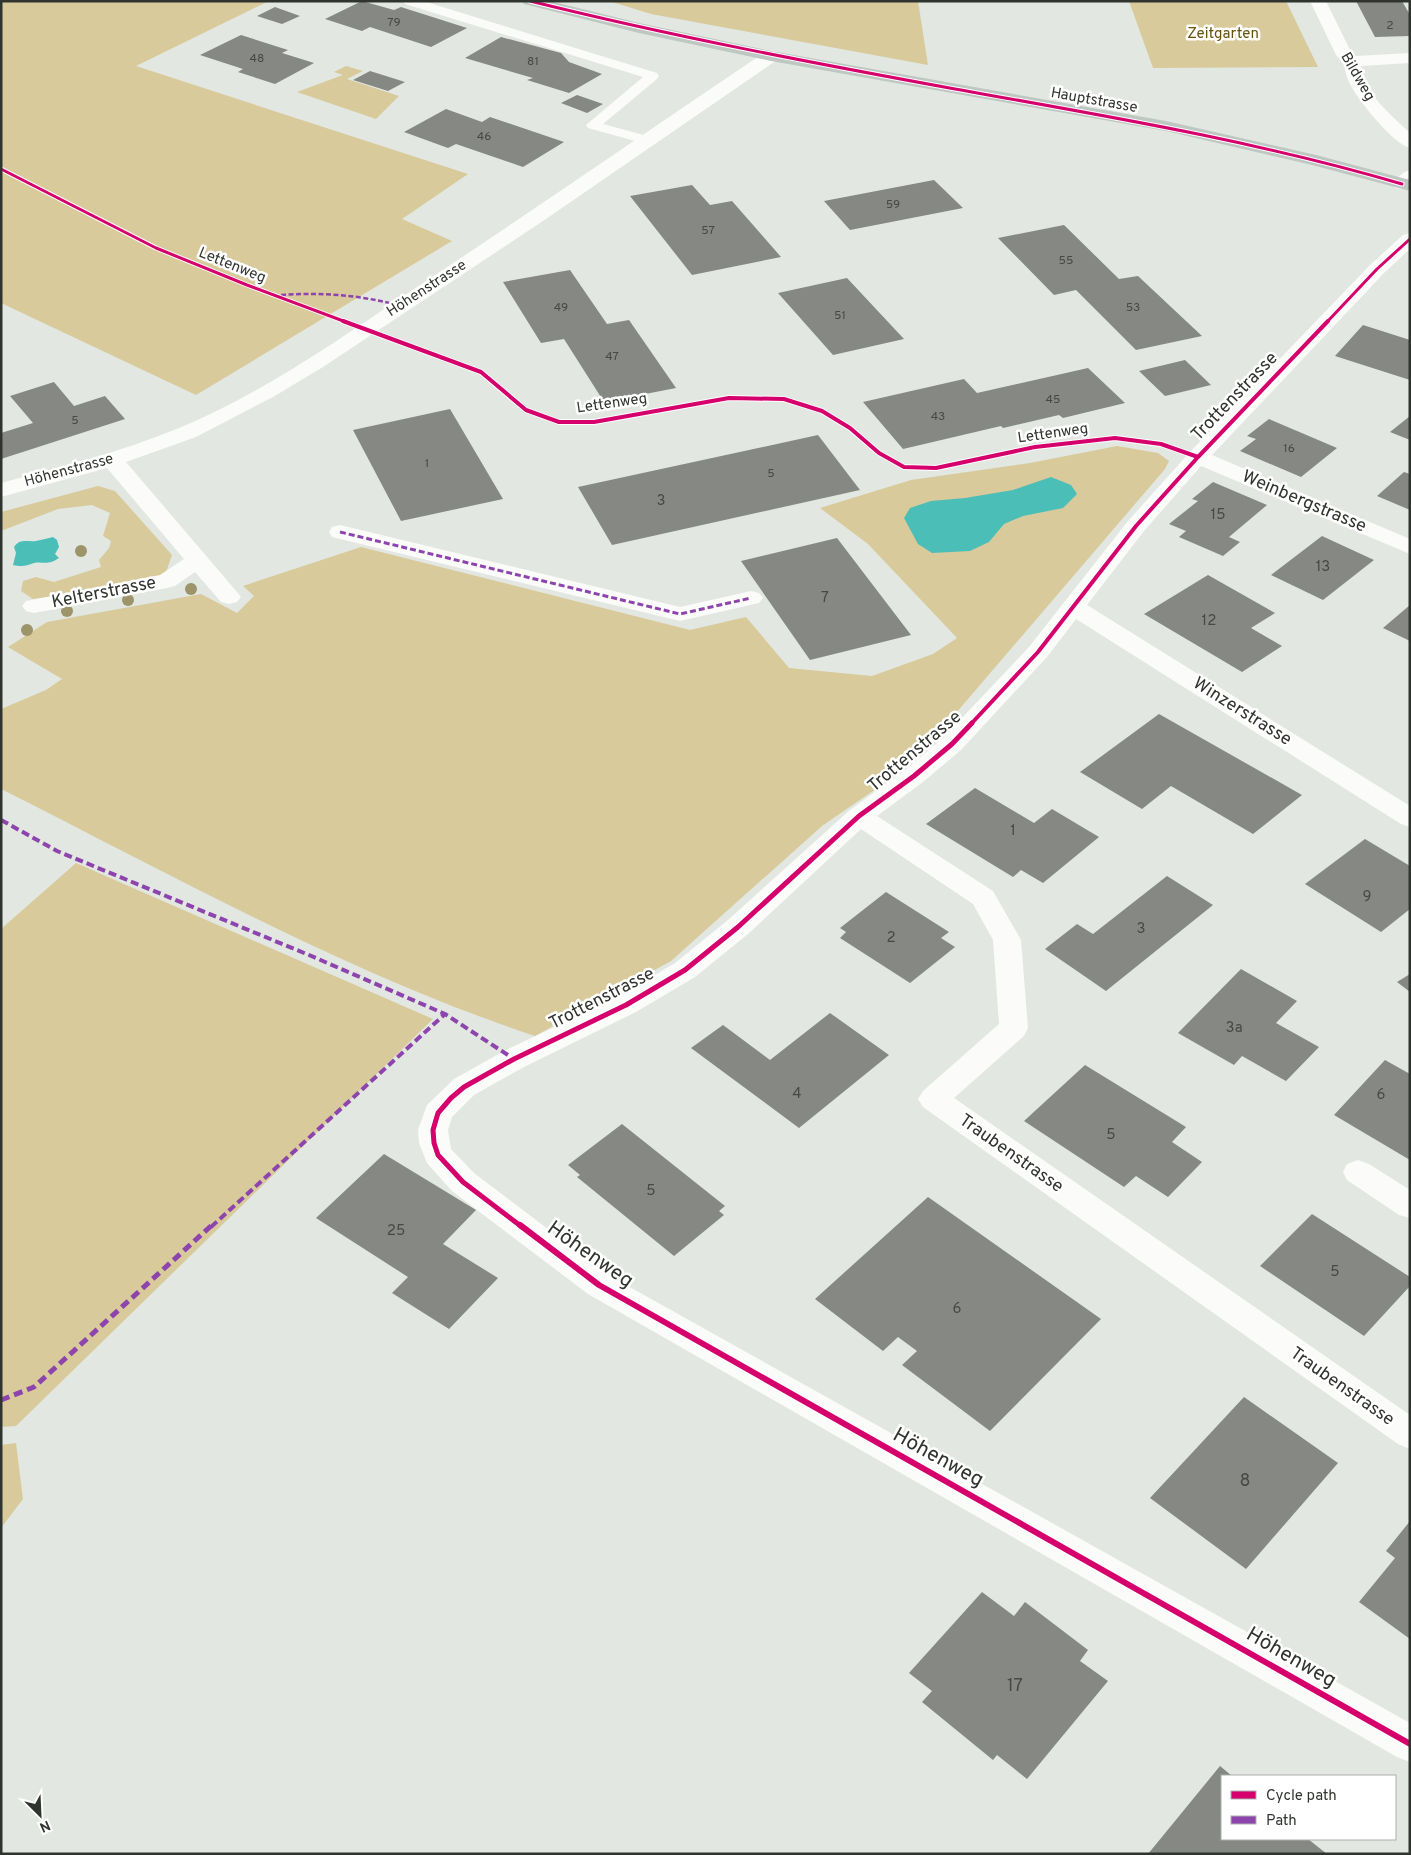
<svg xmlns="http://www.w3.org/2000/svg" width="1411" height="1855" font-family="Overpass,sans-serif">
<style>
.green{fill:#d8ca9b}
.water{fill:#4cbeb8}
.building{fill:#868884}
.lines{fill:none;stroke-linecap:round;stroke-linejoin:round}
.service{fill:#fbfbfa;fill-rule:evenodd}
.pedestrian{fill:#fbfbfa;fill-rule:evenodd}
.minor{fill:#fbfbfa;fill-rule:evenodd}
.primary{fill:#bfc7c2;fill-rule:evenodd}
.quiet-far3{stroke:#8e44ad;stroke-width:2.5;stroke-dasharray:5 2.5;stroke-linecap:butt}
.quiet-far2{stroke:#8e44ad;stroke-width:3;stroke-dasharray:6 3;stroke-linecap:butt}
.quiet-far1{stroke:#8e44ad;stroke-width:4;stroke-dasharray:8 4;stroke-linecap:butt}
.quiet{stroke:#8e44ad;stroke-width:5;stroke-dasharray:9 5;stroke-linecap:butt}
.cycleway-far3-casing{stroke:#fff;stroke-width:5}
.cycleway-far2-casing{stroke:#fff;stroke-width:6}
.cycleway-far1-casing{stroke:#fff;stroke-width:8}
.cycleway-casing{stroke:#fff;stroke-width:9}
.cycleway-far3{stroke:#d6006c;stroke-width:3}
.cycleway-far2{stroke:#d6006c;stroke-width:4}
.cycleway-far1{stroke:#d6006c;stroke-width:5}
.cycleway{stroke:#d6006c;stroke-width:6}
.tree{fill:#9d946a}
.labels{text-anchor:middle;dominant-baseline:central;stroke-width:5;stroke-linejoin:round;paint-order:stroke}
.far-number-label{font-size:12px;fill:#464944}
.far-park-label{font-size:15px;fill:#655108;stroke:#fff}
.far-street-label{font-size:15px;fill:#30342f;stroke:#fff}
.number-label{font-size:15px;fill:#464944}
.street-label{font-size:18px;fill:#30342f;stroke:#fff}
.near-number-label{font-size:18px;fill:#464944}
.near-street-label{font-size:21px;fill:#30342f;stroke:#fff}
</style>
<rect width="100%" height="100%" fill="#e2e7e1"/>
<path class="green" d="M1 1H269L136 66 468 174 402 219 452 241 196 395 1 303Z
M609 1H918L928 65 651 14Z
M1129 1H1286L1318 67 1153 68Z
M346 66 363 71 347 79 399 96 376 119 297 92 343 75 334 72Z
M1117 446 1158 453 1169 461 1165 469 956 713 899 773 822 826 671 961 535 1036C349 974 176 877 1 789V709L46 690 62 679 8 647 47 622 201 594 237 613 254 596 243 586 361 547 690 630 746 617 789 668 872 676 933 654 957 638 868 544 820 508 911 480 1030 463Z
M98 486 115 491 172 555 165 575 110 589 33 599 21 591 23 581 36 577 54 582 101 567 99 560 109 548 111 541 103 536 110 513 92 505 58 509 1 531V512Z
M76 863 433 1019 16 1426 1 1427V929Z
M16 1443 23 1499 1 1528V1445Z"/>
<path class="water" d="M1051 477 1071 485 1077 494 1063 508 1023 516 1004 524 989 542 970 551 932 553 918 544 904 518 910 508 931 501 965 498 1013 490Z
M53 537 57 540 59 547 55 554 59 558C47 566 44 561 34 563 26 566 22 567 13 565L16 553 14 547C20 538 27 542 36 541 42 540 48 538 53 537Z"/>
<path class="building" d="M362 1 394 10 401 7 467 28 431 47 370 27 362 31 325 19Z
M1356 1H1402L1410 15V36L1375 37Z
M275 7 300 16 282 24 257 16Z
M241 35 288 50 282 53 314 63 275 84 238 72 243 69 200 55Z
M501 37 561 53 569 62 602 74 569 93 527 80 533 78 465 58Z
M370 71 405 82 388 91 353 80Z
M577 95 603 104 587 113 561 103Z
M446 109 482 122 490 117 564 142 523 167 456 144 448 148 404 132Z
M934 180 963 208 850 230 824 201Z
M692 185 710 205 732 201 781 257 692 275 630 196Z
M1064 225 1119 279 1138 276 1202 336 1136 350 1076 290 1054 295 998 238Z
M570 270 607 324 629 320 676 388 604 402 564 339 541 343 503 282Z
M847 278 904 339 833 355 778 293Z
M1363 325 1410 340V380L1335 356Z
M1185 360 1211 385 1165 396 1139 371Z
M1088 368 1125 403 1063 418 1059 415 1003 428 1001 426 903 449 863 402 964 379 977 393Z
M54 382 74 406 105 396 125 419 1 459V433L33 423 10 396Z
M450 409 503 499 401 521 353 430Z
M1410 416V440L1390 432Z
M1269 419 1337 448 1301 477 1240 451 1256 439 1247 436Z
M818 435 860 490 612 545 578 487Z
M1404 472 1410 474V510L1377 496Z
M1213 482 1267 505 1229 537 1240 542 1223 556 1179 537 1186 531 1169 524 1198 501 1192 499Z
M1322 536 1374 560 1323 600 1271 575Z
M837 538 911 635 810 660 741 561Z
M1208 575 1275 613 1251 628 1282 646 1242 672 1144 614Z
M1410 605V641L1383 628Z
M1159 714 1302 795 1253 834 1171 786 1142 809 1080 772Z
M975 788 1034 823 1052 809 1099 837 1043 883 1021 870 1013 877 926 824Z
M1365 839 1410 866V909L1381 932 1305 884Z
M1167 876 1213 905 1106 991 1045 949 1077 924 1093 934Z
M886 892 949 932 941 938 955 947 910 983 840 938 846 932 840 928Z
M1241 969 1297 1001 1276 1023 1319 1047 1286 1081 1242 1056 1234 1065 1178 1033Z
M1410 974V992L1397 982Z
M830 1013 889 1055 799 1128 691 1048 723 1025 770 1060Z
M1385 1060 1410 1074V1160L1334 1115Z
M1085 1065 1186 1127 1172 1142 1202 1162 1168 1197 1136 1176 1124 1187 1024 1121Z
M622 1124 725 1206 719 1211 724 1215 674 1256 577 1177 580 1175 568 1165Z
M384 1154 476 1210 443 1244 498 1278 449 1329 392 1293 408 1277 316 1218Z
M928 1197 1101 1319 990 1431 902 1365 917 1351 898 1337 883 1351 815 1299Z
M1312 1214 1410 1277V1286L1364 1336 1260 1266Z
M1244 1397 1338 1463 1246 1569 1150 1498Z
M1410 1521V1639L1359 1602 1395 1558 1386 1551Z
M982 1592 1014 1616 1025 1602 1088 1650 1080 1661 1108 1681 1027 1779 997 1755 993 1760 922 1702 932 1691 909 1673Z
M1220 1766 1232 1776H1222V1839H1308L1327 1854H1148Z"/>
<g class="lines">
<path class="service" d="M403 1H423L657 73 659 76 657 79 603 124 651 137 653 140 646 144 588 128 586 125 643 77 405 4Z"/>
<path class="pedestrian" d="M340 525 680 607 751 591 759 593 763 598 759 603 680 621 332 537 329 532 332 527Z"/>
<path class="minor" d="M1310 1H1326L1351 52 1356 56 1410 53V63L1361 66C1364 93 1391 115 1410 133V148C1393 144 1356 98 1349 82 1346 76 1345 70 1344 63L1336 55Z
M771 51 777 52 779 56 777 60 543 221 323 367 273 397 196 437 126 462 237 592 241 597 237 602 229 604 221 602 195 572 175 586 167 588 34 613 26 611 22 606 26 601 160 575 184 559 107 468 1 497V483C61 467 121 452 179 428 261 394 335 342 408 293 528 214 646 132 765 52Z
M1410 170V186L1402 189 1396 188 1393 184C1398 177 1402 172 1410 170Z
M1410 233V249L1384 273 1212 455 1410 539V554L1201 466 1144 531 1087 605 1410 806V827L1401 824 1076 619 1047 657 961 750 923 782 877 816 993 891 1021 940 1028 1028 1024 1036 954 1098 1410 1415V1449L1398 1444 923 1107 918 1099 923 1091 999 1024 993 940 973 904 861 829 748 934 695 977 636 1012 524 1067 474 1095 452 1117 448 1130 451 1149 474 1173 610 1276 1410 1723V1762L1397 1757 588 1294 452 1191 427 1163 419 1143 418 1130 427 1105 454 1079 504 1051 616 998 675 963 728 920 850 810 905 770 943 738 1029 647 1128 521 1190 452 1370 265 1403 235Z
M1358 1160 1369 1164 1410 1190V1218L1399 1215 1347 1180 1343 1172 1347 1164Z"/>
<path class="primary" d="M522 1H550L639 23 771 51 1166 121 1316 155 1410 180V191L1312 165 1166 131 771 61 639 33 524 4Z"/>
<path class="quiet-far3" d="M281 295C322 292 361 295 401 306"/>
<path class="quiet-far2" d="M340 532 680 614 751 598"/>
<path class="quiet-far1" d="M1 820 57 851 309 955 445 1014 514 1059
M211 1227 445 1014"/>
<path class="quiet" d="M1 1400 34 1387 212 1225"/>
<defs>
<path id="cycleway-far3" d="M530 1C671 36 813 63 955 89 1106 116 1256 141 1402 184
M1 169 156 248 247 285 346 322
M1327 322 1377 269 1410 239"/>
<path id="cycleway-far2" d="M343 321 481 372 526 410 559 422H594L729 398 784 399 822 411 850 428 879 453 904 467 936 468 1035 447 1115 438 1161 444 1198 457
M971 724 1038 652 1136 526 1198 457 1328 321"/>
<path id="cycleway-far1" d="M522 1227 463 1182 438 1155 434 1143 433 1130 438 1113 451 1098 464 1087 514 1059 626 1005 685 970 738 927 859 816 914 776 952 744 972 723"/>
<path id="cycleway" d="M520 1225 599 1285 1410 1744"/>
</defs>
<use href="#cycleway-far3" class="cycleway-far3-casing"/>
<use href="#cycleway-far2" class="cycleway-far2-casing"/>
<use href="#cycleway-far1" class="cycleway-far1-casing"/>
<use href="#cycleway" class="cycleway-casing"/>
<use href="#cycleway-far3" class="cycleway-far3"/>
<use href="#cycleway-far2" class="cycleway-far2"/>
<use href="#cycleway-far1" class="cycleway-far1"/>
<use href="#cycleway" class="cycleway"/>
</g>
<g class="tree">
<circle cx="81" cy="551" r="6"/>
<circle cx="191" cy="589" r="6"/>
<circle cx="128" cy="600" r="6"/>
<circle cx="67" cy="611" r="6"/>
<circle cx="27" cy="630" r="6"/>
</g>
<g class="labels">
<g class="far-number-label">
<text x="394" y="23">79</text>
<text x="1390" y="26">2</text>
<text x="257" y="59">48</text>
<text x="533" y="62">81</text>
<text x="484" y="137">46</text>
<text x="893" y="205">59</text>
<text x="708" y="231">57</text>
<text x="1066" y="261">55</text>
<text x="561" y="308">49</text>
<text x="1133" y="308">53</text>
<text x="840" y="316">51</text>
<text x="612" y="357">47</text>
<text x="1053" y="400">45</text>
<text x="938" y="417">43</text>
<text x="75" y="421">5</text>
<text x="1289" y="449">16</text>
<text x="427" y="464">1</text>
<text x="771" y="474">5</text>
</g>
<g class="far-park-label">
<text x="1223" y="34">Zeitgarten</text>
</g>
<g class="far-street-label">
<text transform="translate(1357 77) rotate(60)">Bildweg</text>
<text transform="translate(1094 101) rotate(10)">Hauptstrasse</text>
<text transform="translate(232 266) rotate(22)">Lettenweg</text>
<text transform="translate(427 289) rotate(-33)">Höhenstrasse</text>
<text transform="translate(612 404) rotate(-8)">Lettenweg</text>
<text transform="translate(1053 434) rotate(-8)">Lettenweg</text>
<text transform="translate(69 471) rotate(-15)">Höhenstrasse</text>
</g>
<g class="number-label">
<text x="661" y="501">3</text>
<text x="1218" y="515">15</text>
<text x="1323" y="567">13</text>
<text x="825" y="598">7</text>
<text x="1209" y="621">12</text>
<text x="1013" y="831">1</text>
<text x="1367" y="897">9</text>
<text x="1141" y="929">3</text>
<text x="891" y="938">2</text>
<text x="1234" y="1028">3a</text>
<text x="797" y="1094">4</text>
<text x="1381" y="1095">6</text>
<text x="1111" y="1135">5</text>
<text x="651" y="1191">5</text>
<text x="396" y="1231">25</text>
<text x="1335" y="1272">5</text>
<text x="957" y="1309">6</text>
</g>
<g class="street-label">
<text transform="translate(1235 397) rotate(-46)">Trottenstrasse</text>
<text transform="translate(1304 502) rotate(23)">Weinbergstrasse</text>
<text transform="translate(104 593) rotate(-11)">Kelterstrasse</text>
<text transform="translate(1242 712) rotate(32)">Winzerstrasse</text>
<text transform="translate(915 752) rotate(-40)">Trottenstrasse</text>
<text transform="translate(602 999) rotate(-27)">Trottenstrasse</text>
<text transform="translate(1011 1154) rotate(35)">Traubenstrasse</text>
<text transform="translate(1342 1387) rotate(35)">Traubenstrasse</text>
</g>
<g class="near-number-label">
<text x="1245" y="1481">8</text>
<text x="1015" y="1686">17</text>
</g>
<g class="near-street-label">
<text transform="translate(590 1255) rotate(35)">Höhenweg</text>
<text transform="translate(938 1458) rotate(29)">Höhenweg</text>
<text transform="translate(1291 1658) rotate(30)">Höhenweg</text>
</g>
</g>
<rect width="1411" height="1855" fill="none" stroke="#30342f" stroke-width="5"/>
<rect x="1221" y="1775" width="175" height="65" fill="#ffffff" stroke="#acaeac"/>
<rect x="1231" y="1791" width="25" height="8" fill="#d6006c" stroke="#acaeac"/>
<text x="1266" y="1800" font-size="15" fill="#30342f">Cycle path</text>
<rect x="1231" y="1816" width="25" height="8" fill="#8e44ad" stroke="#acaeac"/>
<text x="1266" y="1825" font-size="15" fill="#30342f">Path</text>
<g transform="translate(40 1815) rotate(156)" stroke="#ffffff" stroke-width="4" paint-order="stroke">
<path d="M0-4L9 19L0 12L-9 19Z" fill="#30342f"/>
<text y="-8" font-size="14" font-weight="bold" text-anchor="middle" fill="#30342f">N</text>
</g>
</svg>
